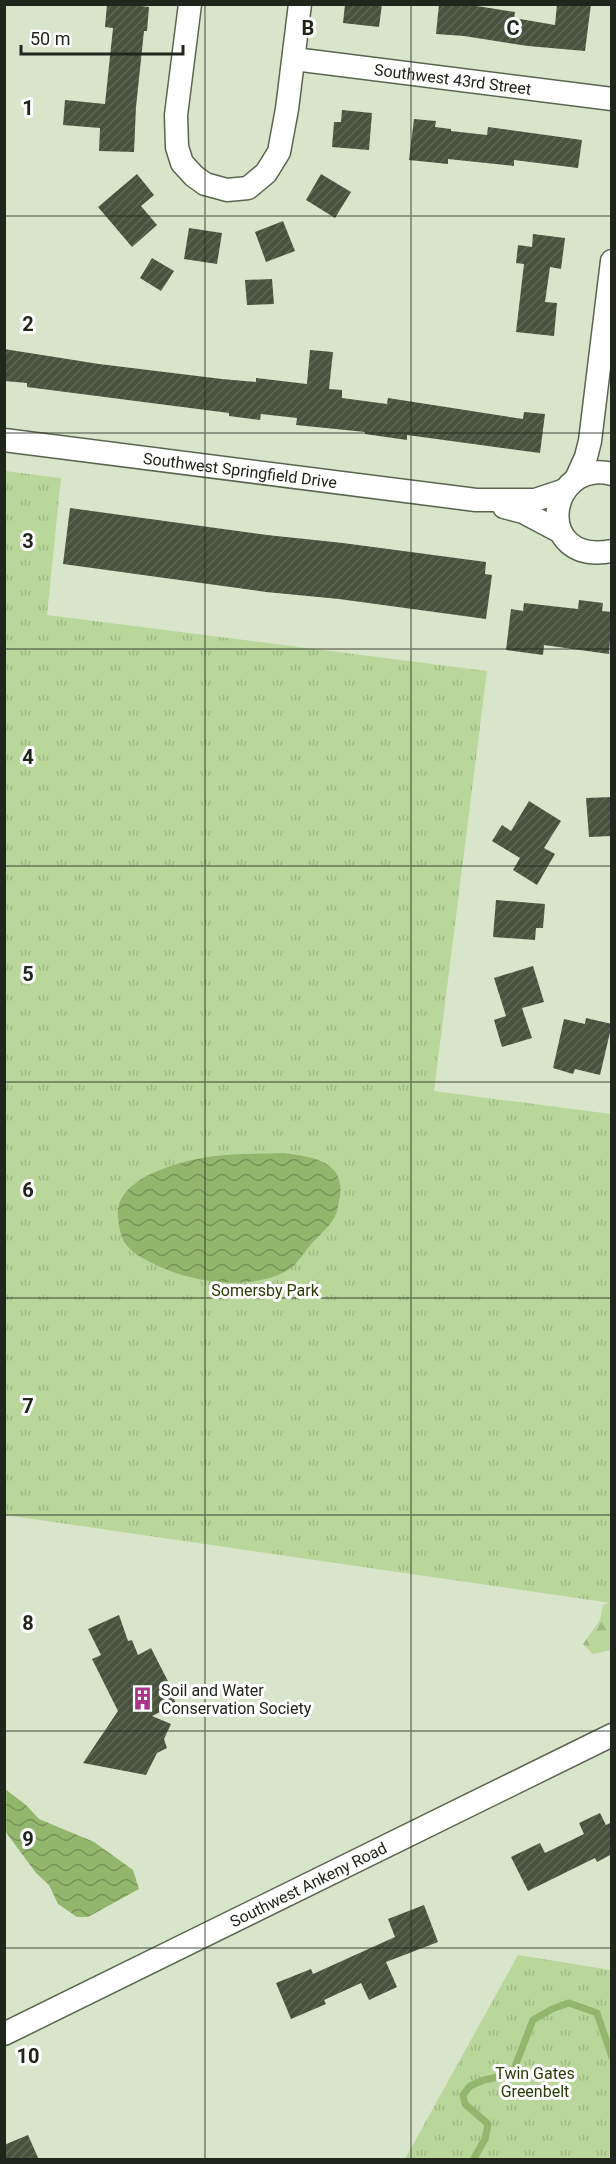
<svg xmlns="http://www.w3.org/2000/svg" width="616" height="2164" font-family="Roboto,sans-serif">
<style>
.forest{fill:url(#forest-firs)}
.park{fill:url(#park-tufts)}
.water{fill:url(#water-waves)}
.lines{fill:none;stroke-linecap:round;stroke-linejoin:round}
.stream{stroke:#93b66d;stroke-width:7}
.building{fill:url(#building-hatch)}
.minor-casing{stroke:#5a654f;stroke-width:25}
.minor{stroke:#fff;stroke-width:22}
.grid{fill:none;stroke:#21261c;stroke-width:1.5;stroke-opacity:0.55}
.labels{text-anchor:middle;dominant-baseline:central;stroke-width:6;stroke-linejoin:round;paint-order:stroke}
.street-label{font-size:16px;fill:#21261c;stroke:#fff}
.park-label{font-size:16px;fill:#283d06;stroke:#fff}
.poi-label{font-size:16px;fill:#21261c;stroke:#fff;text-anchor:start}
.grid-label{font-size:20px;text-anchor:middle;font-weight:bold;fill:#21261c;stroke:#fff;stroke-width:6;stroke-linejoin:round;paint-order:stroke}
</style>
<defs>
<pattern id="forest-firs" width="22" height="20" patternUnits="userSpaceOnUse" patternTransform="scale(1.5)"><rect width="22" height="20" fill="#b9d79b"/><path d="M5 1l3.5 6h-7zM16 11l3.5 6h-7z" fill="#9fb885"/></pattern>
<pattern id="park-tufts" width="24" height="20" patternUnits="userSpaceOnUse" patternTransform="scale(1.5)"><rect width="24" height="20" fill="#b9d79b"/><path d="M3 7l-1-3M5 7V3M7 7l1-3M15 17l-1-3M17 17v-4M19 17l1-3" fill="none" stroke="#9fb885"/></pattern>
<pattern id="water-waves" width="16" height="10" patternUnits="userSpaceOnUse" patternTransform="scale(1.5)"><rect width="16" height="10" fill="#93b66d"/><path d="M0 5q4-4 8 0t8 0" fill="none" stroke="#789459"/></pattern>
<pattern id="building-hatch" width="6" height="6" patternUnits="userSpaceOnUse" patternTransform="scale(1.5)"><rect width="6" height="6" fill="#48533d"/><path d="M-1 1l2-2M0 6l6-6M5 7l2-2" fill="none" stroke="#5f6856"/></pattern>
</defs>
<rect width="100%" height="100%" fill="#d8e5cb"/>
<path class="forest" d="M611 1602V1650L593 1654 583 1644 600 1620 603 1605Z"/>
<path class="park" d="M5 471 61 478 47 615 487 671 434 1091 611 1114V1603L5 1515Z
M518 1955 611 1970V2159H405Z"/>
<path class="water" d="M284 1153C314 1157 348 1162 339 1201 338 1205 338 1210 336 1214 332 1224 321 1234 313 1242 307 1249 296 1265 290 1269 250 1293 188 1282 150 1262 141 1257 131 1252 125 1243 120 1236 119 1225 118 1217 113 1177 186 1159 216 1156 239 1153 262 1154 284 1153Z
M5 1789 26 1805 39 1819 94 1842 133 1870 139 1889 88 1917H77L58 1904 49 1885 36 1873 5 1831Z"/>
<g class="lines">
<path class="stream" d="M473 2160 485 2139 488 2124 465 2104 463 2095 470 2086 484 2080 503 2076 514 2069 533 2020 552 2009 569 2003 597 2013 612 2057"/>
</g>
<path class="building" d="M107 4H141V6L149 7 147 31H144L136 107 134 152 99 151 100 128 63 125 65 100 105 104 113 28 105 27Z
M345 4H382L379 27 343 23Z
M439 4H464L515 12 514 18 555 25 557 4H591L585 51 528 46 464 36 436 34Z
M342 110 372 113 369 150 332 147 334 122H341Z
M414 119 436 121 435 127 451 129V131L487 135 488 127 582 140 578 168 514 160V166L448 159V164L409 160Z
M137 174 154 195 141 206 157 225 132 247 98 207Z
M321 174 351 192 335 218 306 200Z
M283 221 295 251 266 262 255 232Z
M189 228 222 233 217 264 184 259Z
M533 234 565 238 561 269 550 267 545 302 557 303 554 336 516 332 524 264 516 263 518 245 532 247Z
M152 258 174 271 161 291 140 278Z
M272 279 274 304 247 305 245 280Z
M4 349 99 364 222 379 256 382V378L307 384 310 350 333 352 329 389 342 390V398L387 404 388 398 523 419 524 412 545 414 540 453 407 435V440L365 434V432L296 425 297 418 261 414 260 420 229 416V413L27 387V383L4 381Z
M70 508 267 535 343 543 486 562 485 574 492 575 486 619 339 599 266 592 63 564Z
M579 600 603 603 602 611 612 612 609 654 544 645 543 655 506 650 511 609 523 611 524 603 578 609Z
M612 797V836L589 837 586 798Z
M529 801 561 821 544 848 555 854 537 885 513 870 520 858 492 841 502 825 511 831Z
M496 900 545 904 543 928H536L535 940 493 937Z
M533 966 544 1002 522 1008 532 1038 502 1047 494 1020 506 1016 494 978Z
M586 1018 612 1024 600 1075 575 1069 573 1074 553 1068 564 1019 585 1024Z
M119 1615 128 1641 132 1640 138 1655 151 1648 174 1693 172 1694 176 1704 152 1716 171 1724 164 1739 167 1748 157 1753 146 1775 83 1763 118 1711 92 1659 101 1655 88 1629Z
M600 1813 606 1825 612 1822V1854L597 1862 595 1858 528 1891 511 1857 540 1843 545 1853 584 1834 579 1823Z
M424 1905 438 1942 386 1962 397 1987 369 2000 361 1983 324 2000 326 2004 291 2019 276 1983 311 1969 313 1974 395 1937 388 1919Z
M28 2135 39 2160H4V2145Z"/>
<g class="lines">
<defs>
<g id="minor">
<path d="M190 4 176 115 177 147 182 163 194 176 205 184 227 190 248 188 266 173 279 152 287 109 300 4"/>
<path id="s1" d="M294 59 612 99"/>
<path id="s2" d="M4 440 476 500H535L565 490"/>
<path d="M612 474C547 458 532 566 612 551"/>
<path d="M577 477 586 457 590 441 612 261"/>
<path d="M504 507 523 512 559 531"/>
<path id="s3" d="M4 2034 612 1735"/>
</g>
</defs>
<use href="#minor" class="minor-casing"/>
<use href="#minor" class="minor"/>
</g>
<path class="grid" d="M205 4V2160M411 4V2160M4 216H612M4 433H612M4 649H612M4 866H612M4 1082H612M4 1298H612M4 1515H612M4 1731H612M4 1948H612"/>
<defs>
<symbol id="building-bare" viewBox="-9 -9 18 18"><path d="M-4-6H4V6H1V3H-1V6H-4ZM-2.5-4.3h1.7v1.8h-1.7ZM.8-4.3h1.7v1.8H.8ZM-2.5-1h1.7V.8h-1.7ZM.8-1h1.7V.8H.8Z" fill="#aa348c" stroke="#fff" stroke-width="2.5" paint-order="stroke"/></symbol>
</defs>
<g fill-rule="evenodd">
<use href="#building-bare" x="126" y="1682" width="33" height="33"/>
</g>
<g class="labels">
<g class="street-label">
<text stroke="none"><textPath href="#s1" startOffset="160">Southwest 43rd Street</textPath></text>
<text stroke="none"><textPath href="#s2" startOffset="238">Southwest Springfield Drive</textPath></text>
<text stroke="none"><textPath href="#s3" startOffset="339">Southwest Ankeny Road</textPath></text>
</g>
<g class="park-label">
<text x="265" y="1290">Somersby Park</text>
<text x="535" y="2073">Twin Gates<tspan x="535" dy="18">Greenbelt</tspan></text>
</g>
<g class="poi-label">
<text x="161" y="1690">Soil and Water<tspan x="161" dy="18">Conservation Society</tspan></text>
</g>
</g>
<g class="grid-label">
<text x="308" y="35">B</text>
<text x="513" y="35">C</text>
<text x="28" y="115">1</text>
<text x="28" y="331">2</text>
<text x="28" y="548">3</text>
<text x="28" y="764">4</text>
<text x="28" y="981">5</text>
<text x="28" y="1197">6</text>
<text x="28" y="1413">7</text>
<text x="28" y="1630">8</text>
<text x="28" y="1846">9</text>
<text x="28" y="2063">10</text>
</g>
<rect width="616" height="2164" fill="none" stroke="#21261c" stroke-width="12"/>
<path d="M21 45v9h162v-9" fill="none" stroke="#21261c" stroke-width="3"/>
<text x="30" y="45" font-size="18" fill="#21261c" stroke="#ffffff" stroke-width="4.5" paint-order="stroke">50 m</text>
</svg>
